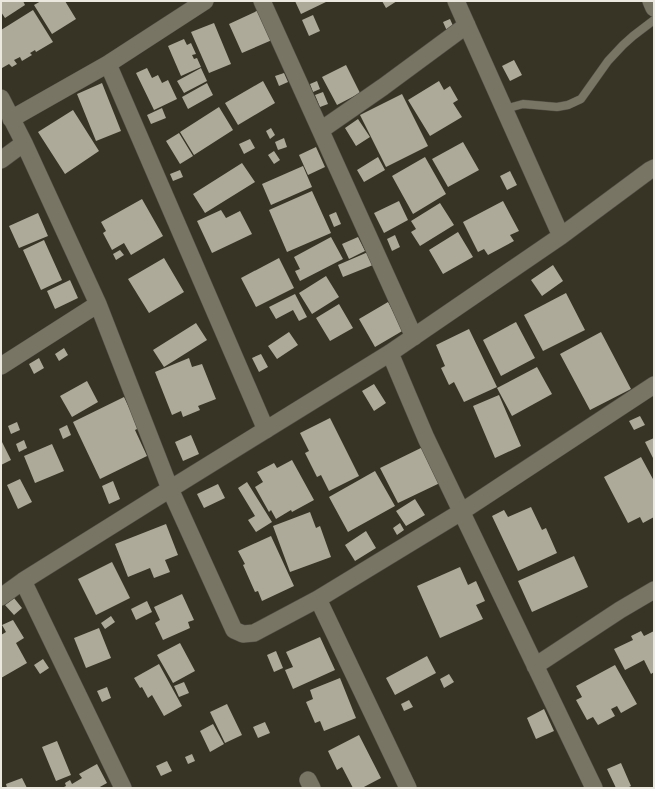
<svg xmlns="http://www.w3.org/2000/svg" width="655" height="789" font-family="Montserrat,sans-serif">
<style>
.building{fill:#aeaa9a}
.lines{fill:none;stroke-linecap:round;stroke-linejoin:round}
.service-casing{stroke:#545145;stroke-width:9}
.minor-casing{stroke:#545145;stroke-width:18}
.service{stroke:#787565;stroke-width:8}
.minor{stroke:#787565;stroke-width:17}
</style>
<rect width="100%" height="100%" fill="#373426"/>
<path class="building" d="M1 1H23L25 5 5 18 1 12Z
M41 1H65L76 19 52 34 34 5Z
M295 1H328L301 14Z
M382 1H397L386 8Z
M33 10 53 42 36 52 35 50 30 53 32 55 22 61 20 57 14 60 17 64 12 67 9 64 2 68 1 66V30Z
M259 10 272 40 242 53 229 24Z
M313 15 320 31 309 36 302 20Z
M450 19 454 28 447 31 443 22Z
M214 23 231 64 209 73 191 32Z
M184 39 187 45 191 43 196 54 192 55 194 59 197 58 201 67 181 76 168 46Z
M514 60 522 75 510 81 502 66Z
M346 65 360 93 337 105 322 77Z
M147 68 152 78 158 75 162 83 168 80 177 99 154 110 136 73Z
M201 68 207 81 184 93 177 81Z
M284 73 288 82 279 86 275 76Z
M263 81 275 103 238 125 225 103Z
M317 81 320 89 313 92 310 84Z
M439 81 444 90 450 86 458 100 453 103 462 117 430 136 408 100Z
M102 83 121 131 96 141 77 94Z
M207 83 213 95 188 109 182 97Z
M323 92 328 104 320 107 315 95Z
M402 94 428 146 386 167 360 115Z
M219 107 233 130 194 155 180 132Z
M162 108 166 118 151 124 147 115Z
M73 110 99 151 65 174 38 132Z
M358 119 370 137 356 146 345 128Z
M271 128 275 135 270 139 266 131Z
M179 133 193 156 180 164 166 141Z
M284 138 287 147 278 150 275 142Z
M250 139 255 148 244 154 239 144Z
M463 142 479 170 448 187 432 159Z
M316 147 325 167 308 175 299 155Z
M274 151 280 160 274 164 268 155Z
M378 157 385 170 364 182 357 170Z
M425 157 446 194 413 214 392 176Z
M242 163 255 182 205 213 193 194Z
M303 166 312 187 271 205 262 184Z
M180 170 183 177 173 181 170 174Z
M510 171 517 185 507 190 500 176Z
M312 191 331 233 287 252 269 210Z
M142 199 163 236 131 255 124 243 112 250 103 233 106 231 101 222Z
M399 201 408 220 384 233 374 213Z
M503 201 519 231 510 235 514 241 488 255 484 249 478 252 463 222Z
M440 203 454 225 420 246 411 232 416 229 411 221Z
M221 210 226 218 240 211 252 234 212 253 197 221Z
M336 212 341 224 334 227 329 215Z
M38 213 48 236 19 248 9 226Z
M458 232 473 257 443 274 429 250Z
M395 235 400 247 392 251 387 239Z
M331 237 343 259 300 281 295 271 300 269 294 257Z
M358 237 365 251 349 259 342 244Z
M44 240 62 280 41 290 23 250Z
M120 250 124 255 116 260 113 254Z
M368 252 373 265 343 277 338 265Z
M164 258 184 292 149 313 128 279Z
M279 258 294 288 256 307 241 278Z
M553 265 563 281 542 296 531 280Z
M326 276 339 297 312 314 299 293Z
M70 280 78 298 55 309 47 291Z
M566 293 585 330 543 351 524 315Z
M295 294 307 317 299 321 293 310 276 319 269 307Z
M388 302 404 330 375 347 359 319Z
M339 304 353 328 330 341 316 318Z
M516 322 535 358 501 376 483 340Z
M196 323 207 340 164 367 153 350Z
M469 329 497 387 464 402 454 382 449 385 441 368 445 366 436 345Z
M289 332 298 345 277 359 268 346Z
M601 332 631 389 590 410 560 354Z
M64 348 68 355 59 361 55 354Z
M261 354 268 367 259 372 252 358Z
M39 358 44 368 34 374 29 364Z
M189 358 192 367 202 364 216 399 198 406 200 410 183 417 181 411 172 415 155 372Z
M537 367 552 394 512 416 497 388Z
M87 381 98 402 72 417 60 396Z
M374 384 386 403 374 411 362 391Z
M499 395 521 446 495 458 473 406Z
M124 397 139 428 135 430 147 456 100 479 73 422Z
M640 416 645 425 634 430 629 421Z
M330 418 359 476 329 491 321 475 317 477 305 453 309 451 300 433Z
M17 422 20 430 11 434 8 426Z
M67 425 71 435 63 439 59 429Z
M191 435 199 454 183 461 175 442Z
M654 438V460L645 442Z
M1 440 11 460 1 465Z
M24 440 27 448 19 452 16 444Z
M52 444 64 471 35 483 24 456Z
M425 446 442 482 398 503 380 468Z
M641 457 654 481V517L643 523 640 517 628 523 604 477Z
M292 460 314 500 292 512 291 510 276 519 271 510 269 512 255 487 263 482 257 472 274 463 277 468Z
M375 471 395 506 348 532 329 497Z
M20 479 32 502 18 509 7 485Z
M113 481 120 499 109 504 102 486Z
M247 482 272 522 256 532 248 520 255 516 238 488Z
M218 484 225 498 204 508 197 494Z
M415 499 425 515 406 526 396 511Z
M531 507 542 530 546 528 557 553 518 571 492 516 504 510 508 517Z
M310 512 316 528 320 526 331 557 290 572 273 526Z
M400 523 404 530 397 535 393 528Z
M166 524 178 555 165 560 170 572 154 578 150 568 128 577 115 544Z
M366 531 376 548 355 561 345 545Z
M271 536 294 586 262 601 258 591 255 592 243 565 245 564 238 551Z
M574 556 588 587 532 612 518 581Z
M112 562 130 598 96 615 78 579Z
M460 567 468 585 476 581 485 601 476 605 483 619 440 638 417 586Z
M182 594 194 620 188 622 190 628 163 640 155 623 160 620 154 607Z
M14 598 22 608 14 615 5 605Z
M147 601 152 612 136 620 131 609Z
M111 616 115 622 105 629 101 623Z
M13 620 24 638 16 643 27 663 1 678V635L6 632 2 625Z
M99 628 111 658 86 668 74 638Z
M641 631 644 636 654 631V672L651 674 644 660 625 670 614 649 633 640 631 636Z
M320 637 335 670 293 689 285 670 293 667 286 652Z
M180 643 195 671 173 683 157 655Z
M276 651 283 668 274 672 267 655Z
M427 656 436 673 395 695 386 678Z
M43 659 49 668 40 674 34 665Z
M159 664 182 706 164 716 152 695 148 698 142 687 140 688 134 678Z
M615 665 637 704 621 713 617 706 611 709 615 716 598 725 593 717 587 720 576 700 582 697 576 686Z
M449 674 454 682 444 688 440 679Z
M340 678 356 718 324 731 320 721 315 723 306 702 313 699 310 690Z
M184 682 189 693 179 697 174 686Z
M107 687 111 698 102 702 97 691Z
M409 700 413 707 404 711 401 704Z
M227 704 242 735 225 743 210 712Z
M544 709 554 731 536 739 527 718Z
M265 722 270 733 258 738 253 727Z
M213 724 224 744 210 752 200 731Z
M359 735 381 778 362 788H353L342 767 337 770 328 751Z
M57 741 71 775 56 781 42 747Z
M192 754 195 761 188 764 185 757Z
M167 761 172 771 161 776 156 766Z
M621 763 631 786 627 788H616L607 769Z
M97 764 107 783 98 788H62L66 786 65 783 70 780 72 784 82 778 79 774Z
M22 778 27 788H7L6 784Z"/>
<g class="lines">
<defs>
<path id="service" d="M505 109 523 104 557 107 568 105 581 99 608 61 623 45 633 36 654 20"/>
<path id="minor" d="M262 1 414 337
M456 1 561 236
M651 1 654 8
M108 64 266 430
M1 98 24 143 98 304 170 489 234 630 243 634 254 633 318 599 461 512 654 385
M11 119 108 64 205 1
M321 130 383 87 467 25
M1 160 24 143
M390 353 409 398 426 438 594 788
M1 366 98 304
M23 581 123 788
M1 597 23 581 170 489 390 353 561 236 650 170 654 168
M318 599 408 788
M535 666 620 610 654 590
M308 780 312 788"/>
</defs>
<use href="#service" class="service-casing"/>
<use href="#minor" class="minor-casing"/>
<use href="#service" class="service"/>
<use href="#minor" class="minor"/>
</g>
<rect width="655" height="789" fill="none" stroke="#eae8df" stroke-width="4"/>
</svg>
